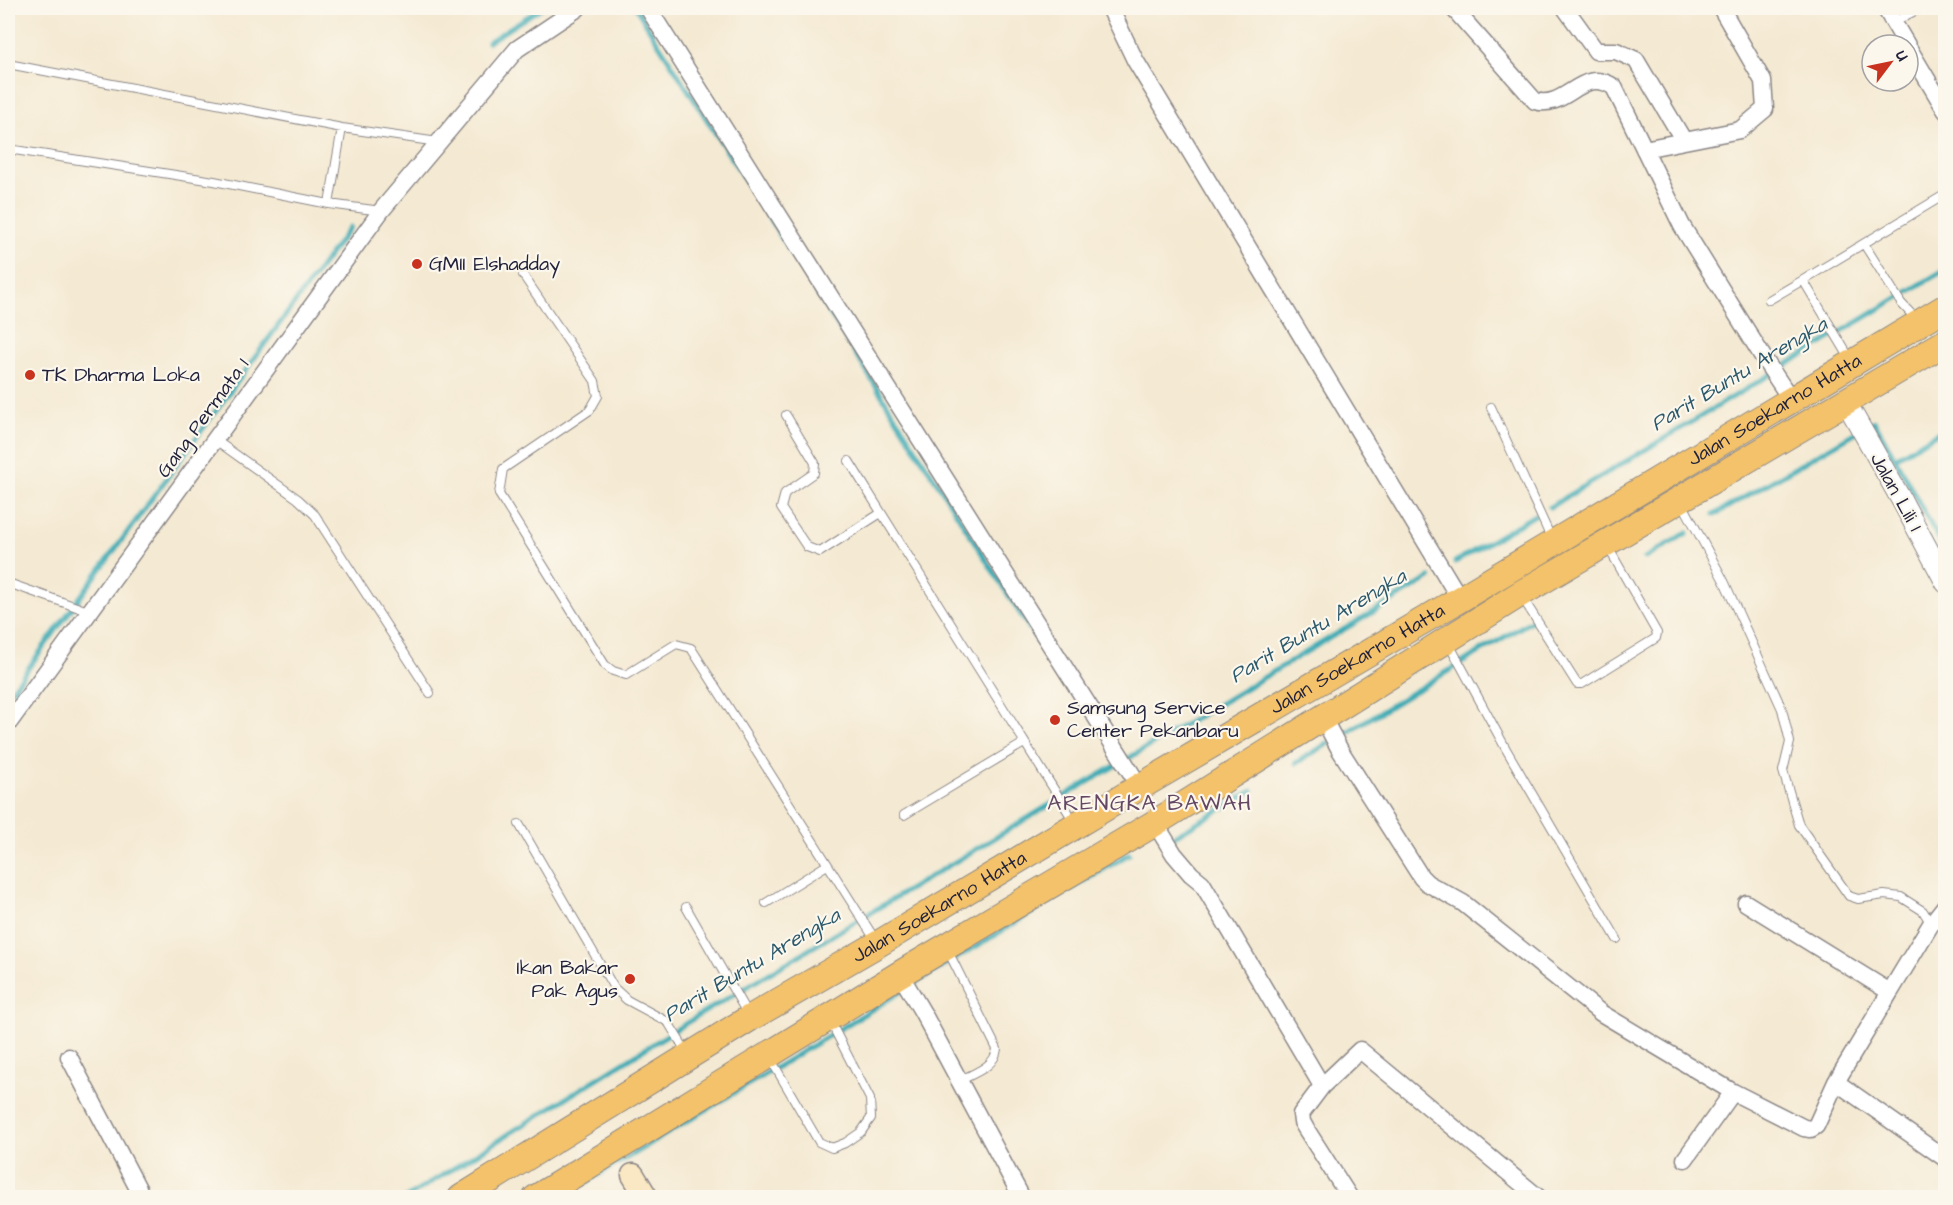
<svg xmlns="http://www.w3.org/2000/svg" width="1953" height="1205" font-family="'Architects Daughter',sans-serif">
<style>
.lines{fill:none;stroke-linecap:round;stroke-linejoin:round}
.stream{stroke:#3aabb5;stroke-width:5}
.service-casing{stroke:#8b8686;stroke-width:10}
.minor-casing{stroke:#8b8686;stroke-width:19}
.tertiary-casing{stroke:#8b8686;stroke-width:22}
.secondary-casing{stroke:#8b8686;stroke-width:25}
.primary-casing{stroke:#8b8686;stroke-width:28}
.service{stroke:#fff;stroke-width:8}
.minor{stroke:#fff;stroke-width:16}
.tertiary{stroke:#fff;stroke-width:20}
.secondary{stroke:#fae7c3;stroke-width:22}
.primary{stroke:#f3c26a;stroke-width:26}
.poi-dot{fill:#c8321e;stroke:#fbf7ec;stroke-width:2}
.labels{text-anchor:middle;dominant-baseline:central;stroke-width:4.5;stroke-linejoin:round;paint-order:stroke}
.poi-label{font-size:20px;fill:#22223b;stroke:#fbf7ec;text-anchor:start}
.street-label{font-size:20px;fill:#22223b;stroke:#fbf7ec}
.water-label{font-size:21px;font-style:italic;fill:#2c596c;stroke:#fbf7ec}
.quarter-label{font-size:22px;letter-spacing:1.5px;fill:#634763;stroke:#fbf7ec}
</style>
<rect width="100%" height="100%" fill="#fbf7ec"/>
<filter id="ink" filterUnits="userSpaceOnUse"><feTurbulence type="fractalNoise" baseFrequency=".0167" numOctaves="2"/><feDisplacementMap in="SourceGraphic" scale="12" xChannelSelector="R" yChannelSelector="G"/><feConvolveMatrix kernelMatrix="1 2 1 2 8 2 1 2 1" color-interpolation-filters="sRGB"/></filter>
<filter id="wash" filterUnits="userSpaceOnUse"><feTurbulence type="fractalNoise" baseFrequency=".008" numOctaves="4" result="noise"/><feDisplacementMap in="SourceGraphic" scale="24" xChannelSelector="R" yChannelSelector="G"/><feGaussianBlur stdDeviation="1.35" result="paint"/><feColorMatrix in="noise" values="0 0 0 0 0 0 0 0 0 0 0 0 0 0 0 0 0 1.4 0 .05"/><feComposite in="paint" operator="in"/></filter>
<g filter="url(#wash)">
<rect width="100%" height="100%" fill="#f4e9d2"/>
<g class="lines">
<path class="stream" d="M636 8 1061 678
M488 42 541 8
M1866 426 1874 421 1895 458 1946 428
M1895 458 1946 553
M1550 507 1946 269
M1714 515 1858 431
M1645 558 1687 533
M1455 562 1535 515
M8 696 350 227
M1129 758 1430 578
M1296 763 1531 621
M1169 839 1252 791
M585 1183 1129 854
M406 1198 688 1022 1118 764"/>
</g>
</g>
<g filter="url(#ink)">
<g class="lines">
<defs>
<path id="service" d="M1893 22 1921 8
M8 64 342 128 438 142
M8 149 214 181 329 204 381 211
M329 204 342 128
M1864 244 1901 303 1918 321
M523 275 595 381 598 396 590 410 503 469 499 494 605 665 613 671 626 675 676 644 691 648 876 941
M1769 300 1803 280
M1852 362 1803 280 1946 194
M1491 407 1552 540
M786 415 815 463 814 473 785 493 781 508 807 547 820 552 881 513
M214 439 298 499 315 515 430 693
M849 461 1075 823
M1681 501 1724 581 1782 709 1790 742 1783 771 1799 825 1849 896 1858 899 1884 895 1901 897 1923 911 1931 924
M8 583 88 611
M1522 597 1577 684H1582L1656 638 1657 633 1608 547
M1448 642 1506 749 1617 939
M904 815 1024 743
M519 824 614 988 627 1000 668 1022 687 1053
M766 903 827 865
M686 907 748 1015
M947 949 997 1049C995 1067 974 1073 959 1081
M770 1058 819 1142 832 1148 845 1143 861 1132 871 1118 870 1099 830 1021"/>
<path id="minor" d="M648 8 1140 787
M1110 8 1135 60 1460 599
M1453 8 1535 101C1567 110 1582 65 1614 87L1682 226 1768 365 1792 401
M1565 8 1596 51H1616L1636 60 1684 141
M1885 8 1907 45
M1908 47 1946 111
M1644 149 1740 130 1765 109 1763 81 1721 8
M1323 718 1340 750 1421 877 1427 883 1463 903 1601 1013 1733 1092 1804 1128 1811 1129 1816 1126 1836 1082 1890 992 1746 903
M8 724 381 211 517 49 578 8
M1155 823 1174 854 1191 874 1202 883 1322 1086
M900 974 923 1013 1022 1198
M1890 992 1931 924 1946 905
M69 1057 143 1198
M1836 1082 1946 1159
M1685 1159 1733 1092
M1350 1198 1306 1129 1302 1122 1301 1114 1322 1086 1360 1050 1539 1198"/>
<path id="tertiary" d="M1846 402 1902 501 1946 583"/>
<path id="secondary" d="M633 1175 647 1198"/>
<g id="primary">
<path id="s1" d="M461 1198 750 1018 878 944 1143 785 1460 599 1946 307"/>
<path d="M536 1198 900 974 1155 823 1520 594 1946 342"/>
</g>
</defs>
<use href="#service" class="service-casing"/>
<use href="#minor" class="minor-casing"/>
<use href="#tertiary" class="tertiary-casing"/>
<use href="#secondary" class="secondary-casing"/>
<use href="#primary" class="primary-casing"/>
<use href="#service" class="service"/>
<use href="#minor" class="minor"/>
<use href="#tertiary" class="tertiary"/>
<use href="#secondary" class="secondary"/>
<use href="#primary" class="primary"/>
</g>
</g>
<g class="poi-dot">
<circle cx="417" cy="264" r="6"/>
<circle cx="30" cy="375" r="6"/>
<circle cx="1055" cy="720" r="6"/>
<circle cx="630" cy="979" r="6"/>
</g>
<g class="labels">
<g class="poi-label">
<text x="429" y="264">GMII Elshadday</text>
<text x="42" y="375">TK Dharma Loka</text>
<text x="1067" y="708">Samsung Service<tspan x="1067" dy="23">Center Pekanbaru</tspan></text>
<text x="618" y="968" text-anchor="end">Ikan Bakar<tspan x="618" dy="23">Pak Agus</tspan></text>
</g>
<g class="street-label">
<text stroke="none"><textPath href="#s1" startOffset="1532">Jalan Soekarno Hatta</textPath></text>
<text transform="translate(203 418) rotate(-54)">Gang Permata 1</text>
<text transform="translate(1896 492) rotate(61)">Jalan Lili 1</text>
<text stroke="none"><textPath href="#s1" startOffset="1046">Jalan Soekarno Hatta</textPath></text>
<text stroke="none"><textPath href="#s1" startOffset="560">Jalan Soekarno Hatta</textPath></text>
</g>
<g class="water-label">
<text transform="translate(1739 374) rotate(-31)">Parit Buntu Arengka</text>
<text transform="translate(1318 626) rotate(-31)">Parit Buntu Arengka</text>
<text transform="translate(752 965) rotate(-31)">Parit Buntu Arengka</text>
</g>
<g class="quarter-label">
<text x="1150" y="803">ARENGKA BAWAH</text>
</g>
</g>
<rect width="1953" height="1205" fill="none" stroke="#fbf7ec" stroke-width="30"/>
<g transform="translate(1890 63) rotate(58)"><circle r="28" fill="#fbf7ec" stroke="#a4a2a5" stroke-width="1.5"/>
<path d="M0-4.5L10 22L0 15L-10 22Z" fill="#c8321e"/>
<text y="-9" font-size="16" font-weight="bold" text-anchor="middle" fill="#22223b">U</text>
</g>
</svg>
